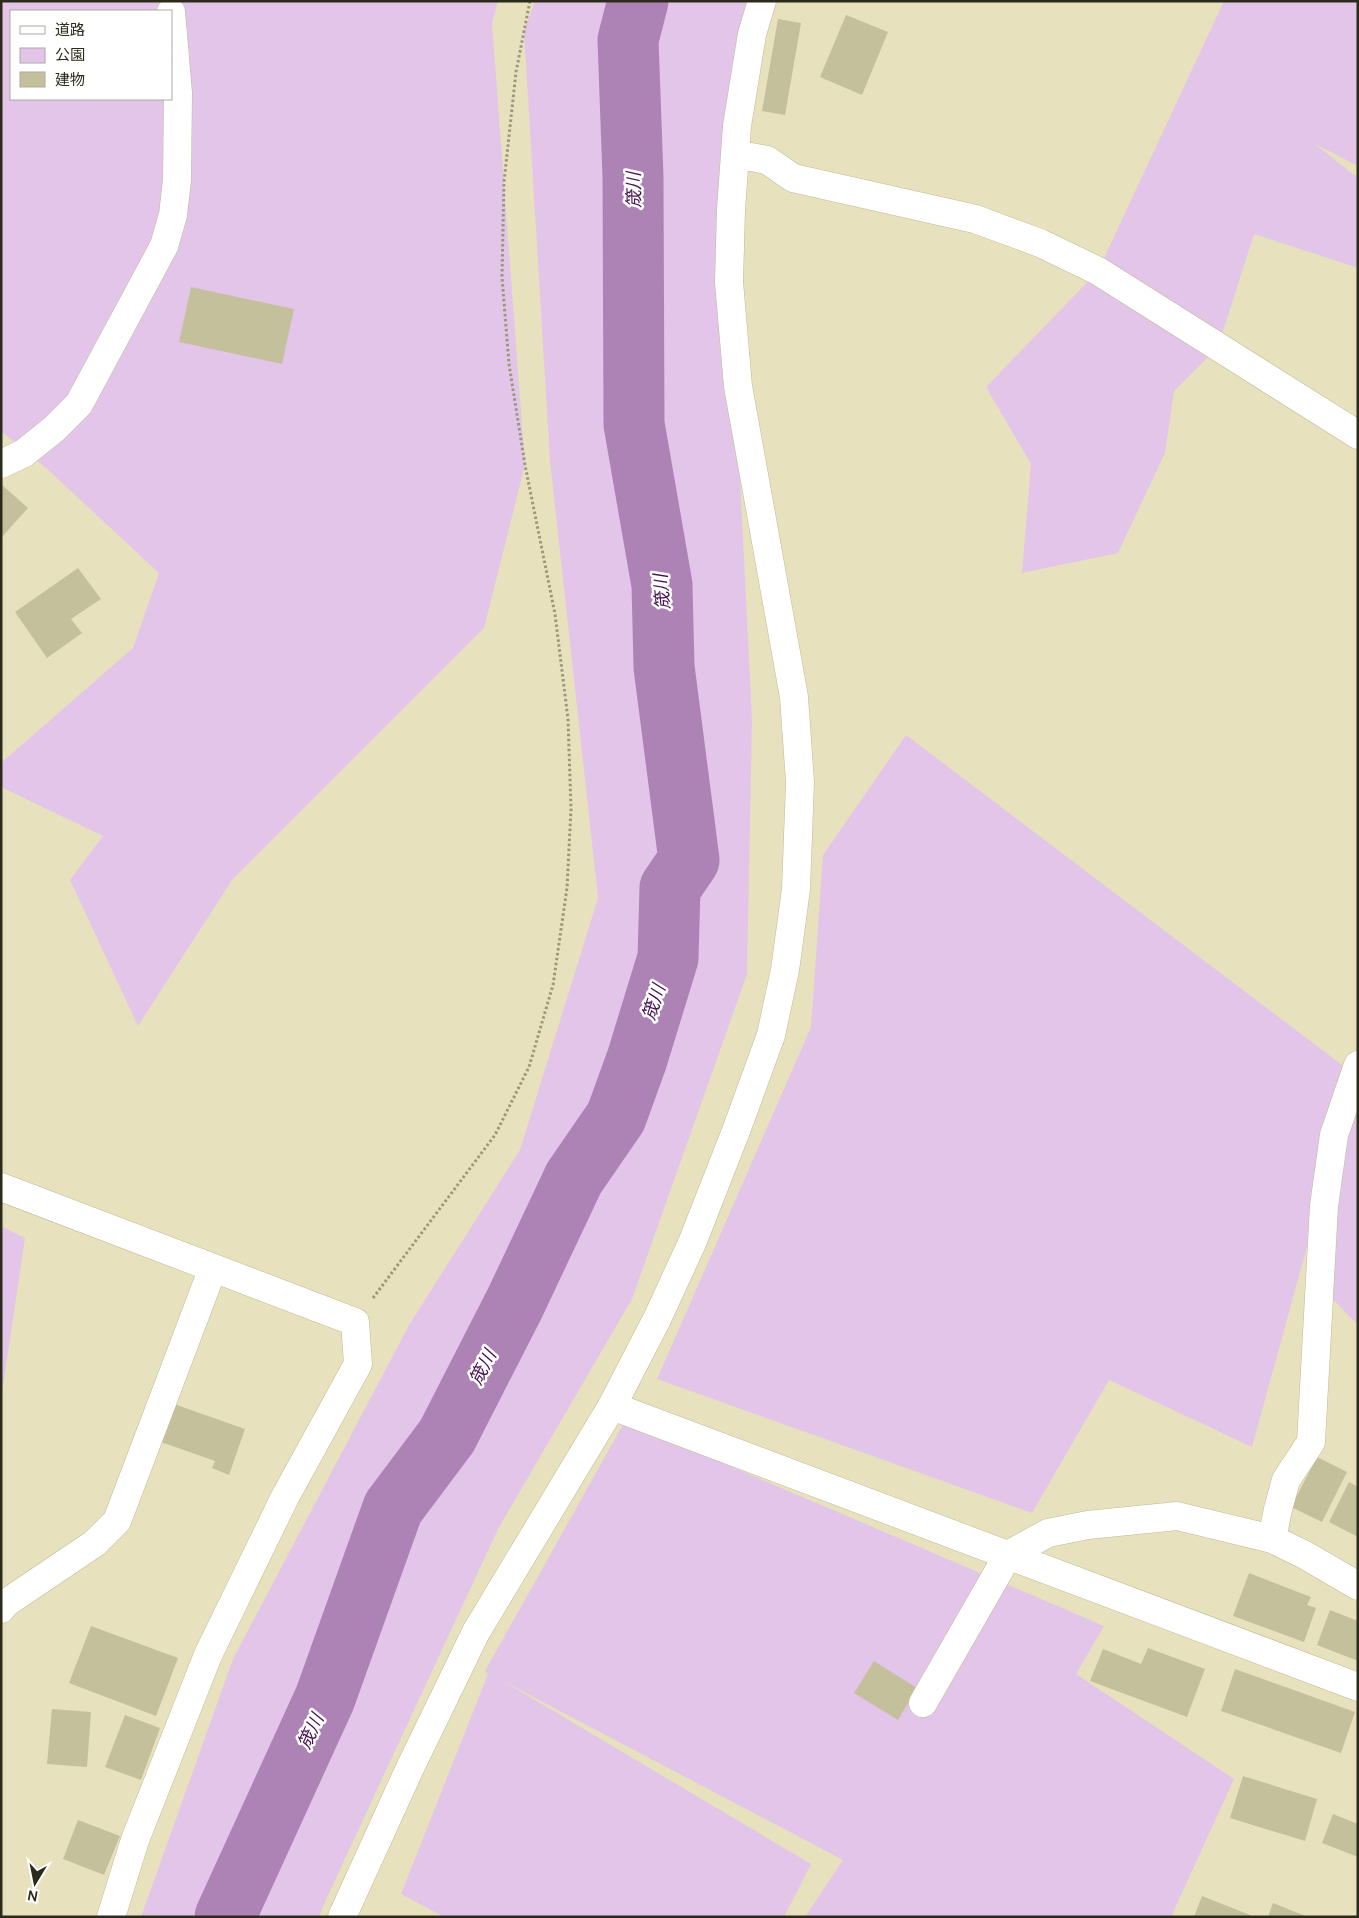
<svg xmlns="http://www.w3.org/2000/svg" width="1359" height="1918" font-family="Manrope,'Noto Sans JP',sans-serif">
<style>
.green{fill:#e3c5e9;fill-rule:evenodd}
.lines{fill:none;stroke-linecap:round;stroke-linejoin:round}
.river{stroke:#ad83b6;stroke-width:61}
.building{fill:#c5c09c}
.minor-casing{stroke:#bfba96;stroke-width:29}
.path{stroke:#9b977b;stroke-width:3;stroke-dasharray:2.5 2.5;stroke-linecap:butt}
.minor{stroke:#fff;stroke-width:28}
.labels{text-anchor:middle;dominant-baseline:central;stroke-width:5;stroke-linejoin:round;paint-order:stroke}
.water-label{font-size:18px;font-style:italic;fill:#450f50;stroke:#fff}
</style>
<rect width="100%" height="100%" fill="#e7e2bd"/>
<path class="green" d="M1 1H498L492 23 525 465 484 628 232 880 138 1026 70 880 103 836 1 787V763L133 648 159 573 46 468 1 431ZM11 11H171V99H11Z
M535 1H763L732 317 752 719 747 974 632 1299 498 1529 324 1904 319 1917H141L233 1659 409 1325 520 1150 598 898 550 461 524 31Z
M1224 1H1358V166L1315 144 1358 178V268L1254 234 1218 347 1174 391 1165 453 1118 553 1022 573 1031 464 986 387 1098 271Z
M906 735 1354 1074H1358V1325L1320 1286 1331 1159 1252 1447 1109 1380 1032 1513 657 1379 811 1027 823 855Z
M1 1226 25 1238 1 1399Z
M625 1421 1104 1626 1076 1674 1234 1779 1171 1917H805L843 1860 503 1681 811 1864 784 1917H444L401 1894 488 1674 485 1671Z"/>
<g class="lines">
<path class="river" d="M225 1917 325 1698 393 1508 447 1436 515 1303 574 1178 616 1117 637 1059 668 958 670 888 689 860 664 667 662 585 634 424 633 177 628 40 638 1"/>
</g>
<path class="building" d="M846 15 888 32 862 95 820 77Z
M778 19 801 23 785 115 762 111Z
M191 287 294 309 282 364 179 342Z
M1 484 28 508 1 538Z
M78 568 101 599 71 619 82 633 47 658 15 612Z
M174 1404 245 1429 229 1475 212 1468 215 1461 161 1442Z
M1317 1457 1347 1472 1322 1522 1291 1507Z
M1349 1482 1358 1487V1537L1329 1522Z
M1249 1573 1311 1597 1307 1605 1316 1608 1304 1642 1233 1616Z
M1330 1610 1358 1621V1661L1317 1645Z
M91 1626 178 1658 156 1716 69 1683Z
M1148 1648 1205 1669 1187 1717 1090 1681 1103 1649 1141 1664Z
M874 1661 917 1688 898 1720 854 1693Z
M1235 1669 1355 1712 1341 1753 1221 1711Z
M52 1709 91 1712 87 1767 47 1764Z
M125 1715 160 1728 141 1780 105 1767Z
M1243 1776 1317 1799 1305 1841 1230 1818Z
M1333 1814 1358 1824V1857L1322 1843Z
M78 1820 120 1836 104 1875 63 1859Z
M1202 1896 1255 1917H1194Z
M1273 1903 1308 1917H1268Z"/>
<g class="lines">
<defs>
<path id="minor" d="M735 154 767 160 793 178 975 219 1040 243 1098 271 1358 435
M1 464 24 453 54 429 79 404 164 246 173 215 177 180 178 93 171 12
M1358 1065 1334 1135 1324 1206 1311 1442 1286 1480 1278 1509 1272 1539 1305 1555 1358 1586
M1 1187 355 1322 358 1364 285 1497 208 1655 135 1840 111 1917
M612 1406 1358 1687
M1 1609 6 1603 95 1543 117 1521 213 1268
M923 1703 1008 1555 1048 1533 1088 1525 1177 1516 1272 1539
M342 1917 409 1770 476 1632 612 1406 657 1319 692 1243 736 1131 771 1035 785 970 796 889 800 782 794 697 738 386 729 282 731 210 737 126 752 34 762 1"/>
</defs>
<use href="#minor" class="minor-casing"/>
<path class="path" d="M373 1298 495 1135 529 1067 553 985 567 888 571 809 568 719 555 614 525 465 509 364 502 277 504 182 516 72 530 1"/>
<use href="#minor" class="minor"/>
</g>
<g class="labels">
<g class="water-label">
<text transform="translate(633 190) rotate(-91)">筬川</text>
<text transform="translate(661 592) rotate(-95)">筬川</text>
<text transform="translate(653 1002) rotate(-72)">筬川</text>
<text transform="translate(482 1367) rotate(-63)">筬川</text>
<text transform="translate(310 1731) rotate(-65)">筬川</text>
</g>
</g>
<rect width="1359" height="1918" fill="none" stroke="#2c2a1b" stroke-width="5"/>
<rect x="10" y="10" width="162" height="90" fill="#ffffff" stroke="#abaaa4"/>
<rect x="20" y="26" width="25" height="8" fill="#ffffff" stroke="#abaaa4"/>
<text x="55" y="35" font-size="15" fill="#2c2a1b">道路</text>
<rect x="20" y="48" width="25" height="15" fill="#e3c5e9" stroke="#abaaa4"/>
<text x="55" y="60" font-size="15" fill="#2c2a1b">公園</text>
<rect x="20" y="72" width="25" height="15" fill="#c5c09c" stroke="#abaaa4"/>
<text x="55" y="85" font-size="15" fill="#2c2a1b">建物</text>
<g transform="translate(35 1883) rotate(190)" stroke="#ffffff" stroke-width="4" paint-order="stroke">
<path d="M0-4L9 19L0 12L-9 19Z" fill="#2c2a1b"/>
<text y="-8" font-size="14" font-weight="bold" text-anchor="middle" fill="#2c2a1b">N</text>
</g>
</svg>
